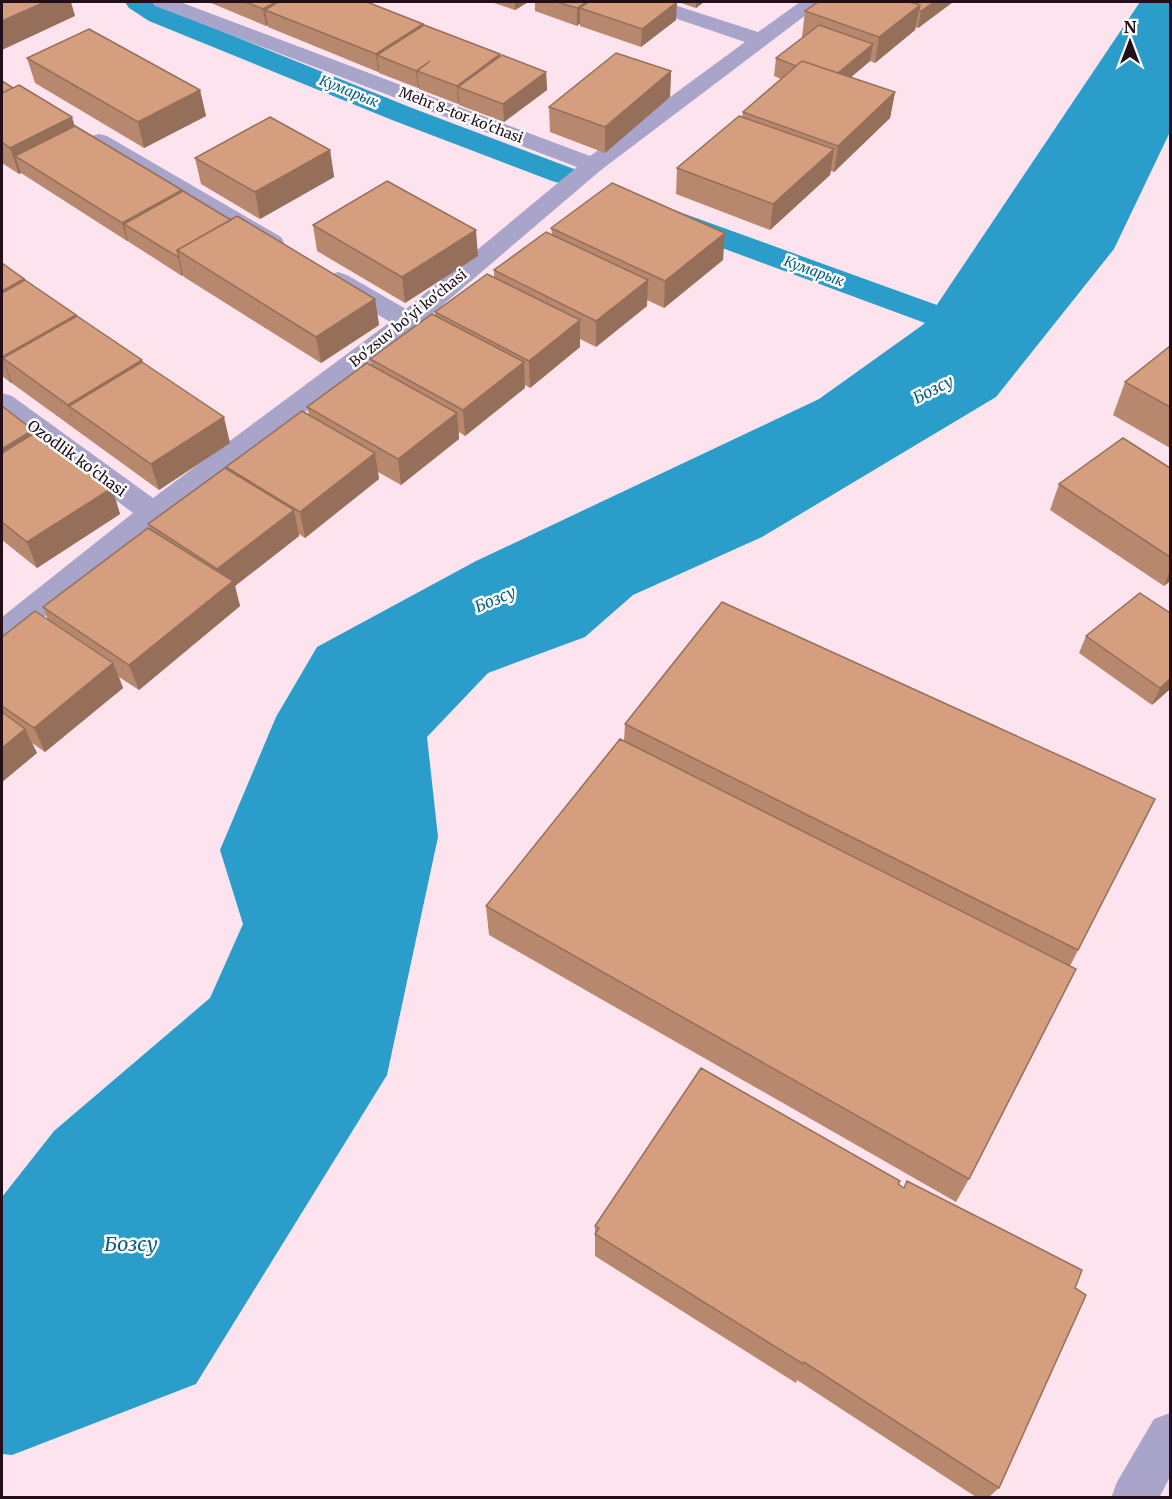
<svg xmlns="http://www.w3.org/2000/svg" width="1172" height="1499" font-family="Merriweather,serif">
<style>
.water{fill:#2a9dcb}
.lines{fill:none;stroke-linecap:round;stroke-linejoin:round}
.canal{fill:#2a9dcb;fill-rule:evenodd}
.minor{fill:#a9a4ca;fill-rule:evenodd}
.wall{fill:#b7886d}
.shaded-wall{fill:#956f59}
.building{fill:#d59e7f;stroke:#956f59;stroke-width:1.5}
.labels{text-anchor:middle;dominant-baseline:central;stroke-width:5;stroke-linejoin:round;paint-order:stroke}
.far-water-label{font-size:14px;font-style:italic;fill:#07607f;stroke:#fff}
.far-street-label{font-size:14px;fill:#230e19;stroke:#fff}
.street-label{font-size:15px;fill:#230e19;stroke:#fff}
.water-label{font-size:16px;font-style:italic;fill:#07607f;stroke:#fff}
.near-water-label{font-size:20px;font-style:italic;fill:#07607f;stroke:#fff}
</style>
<rect width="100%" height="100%" fill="#fde3ee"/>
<path class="water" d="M1140 2H1170L1169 134 1114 249 996 397 762 537 633 595 585 637 488 673 427 737 438 837 387 1075 196 1384 12 1455 2 1454V1197L54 1131 210 998 243 924 220 850 276 717 317 647 476 561 819 399 924 324Z"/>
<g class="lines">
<path class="canal" d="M125 2H155L167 9 412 108 574 169 578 175 574 181 563 184 552 181 392 120 149 21 129 8Z
M671 209 995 326 1000 333 995 340 983 344 971 340 660 225 656 218 660 211Z"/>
<path class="minor" d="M152 2H180L590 156 745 42 639 6 636 2H665L758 32 800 2H823L601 170 417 327 163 520 13 642 2 646V617L133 513 2 415V393L12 396 153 498 390 322 329 285 325 280 329 275 338 272 347 275 406 309 577 167 155 6Z
M99 134 107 136 281 237 284 242 281 247 272 249 263 247 91 146 87 141 91 136Z
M1170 1413V1477L1159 1498H1111L1117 1482 1154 1419Z"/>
</g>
<path class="wall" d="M211 2H367L423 26 500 56 546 72 547 90 504 122 459 105V103L458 104 419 89V88H418L379 73V71L378 72 268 27V25L266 26 211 3Z
M491 2H528L515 10Z
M535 2H675L676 20 641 47 580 26V23L577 26 535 11Z
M678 2H704L696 8Z
M953 2 918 28 916 27 915 30 875 63 870 61 851 77 895 92 890 118 834 172 831 171 830 175 770 230 676 194 677 168 742 117 743 112 781 79 774 76 776 58 803 37H802L805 11Z
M27 58 200 90 206 116 144 148 35 83Z
M671 71 670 97 605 153 550 132 549 107Z
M2 81 182 190 183 192 231 220 375 299 379 325 321 363 184 277 183 275 182 276 129 242 128 241H127L21 173 19 174 2 163Z
M330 150 334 177 260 219 201 184 195 158Z
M313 225 478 256 405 303 317 251Z
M551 228 723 260 664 308 647 300V306L596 347 580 339V347L530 388 525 385V388L465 436 459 432V439L401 485 378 472 379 479 305 538 299 534V536L235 586 240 606 139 690 119 677 123 688 45 752 32 743 37 753 2 782V637L48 620 43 607 150 529 148 524 227 469 226 467 309 415 307 407 371 366 370 359 435 315V312L494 278V270L552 234Z
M2 263 76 316 142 360V362L230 443 159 490 13 384 12 383H11L2 376Z
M1170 346V448L1113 415 1125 382Z
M2 406 34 433 112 488 120 514 37 568 2 540Z
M1170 468V581L1164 586 1050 510 1059 484Z
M1086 636 1170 689 1152 705 1079 653Z
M625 724 1155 799 1070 966 969 1179 956 1202 489 935 486 906 624 741Z
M899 1184 999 1488 989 1497H976L797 1380 796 1383 595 1256V1226Z"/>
<path class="shaded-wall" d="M45 2H71L75 16 2 50V21Z
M276 2H307L265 10 268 25 266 26 263 9Z
M515 2H528L515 10Z
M586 2H610L580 8V23L577 26V8Z
M677 2 676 20 641 47 642 29Z
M696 2H704L696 8Z
M934 2H953L918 28 921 11Z
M920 5 915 30 875 63 879 37Z
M423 24 424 41 377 55 379 71 378 72 376 54Z
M873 44 870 61 829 96 831 78Z
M500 54 501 72 458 87 459 103 458 104 457 86Z
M430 61 417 71 419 88H418L416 71Z
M671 71 670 97 605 153V127Z
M546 72 547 90 504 122 503 104Z
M200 90 206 116 144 148 138 122Z
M895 92 890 118 834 172 838 146Z
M72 117 80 143 15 156 21 173 19 174 10 148Z
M834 149 830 175 770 230 773 204Z
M330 150 334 177 260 219 255 192Z
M182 190 186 208 124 224 128 241H127L122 223Z
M476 230 478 256 405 303 402 277Z
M725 233 723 260 664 308 665 281Z
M178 257H179L183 275 182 276Z
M648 280 647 306 596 347V321Z
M375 299 379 325 321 363 316 337Z
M76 315 84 341 3 358 12 383H11L2 357Z
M580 320V347L530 388 529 361Z
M142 360 149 386 69 406 77 431 68 405Z
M524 362 525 388 465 436 463 410Z
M457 413 459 439 401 485 398 459Z
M224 417 230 443 159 490 151 464Z
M33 430 43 456 2 482V449Z
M375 453 379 479 305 538 300 512Z
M112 488 120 514 37 568 27 542Z
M294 510 299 536 235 586 240 606 139 690 129 665 223 589 217 569Z
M1170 571V581L1164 586Z
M113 663 123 688 45 752 34 728Z
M1170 679V689L1152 705 1160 688Z
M25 729 37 753 2 782V748Z"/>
<path class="building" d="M2 2H45L2 21Z
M246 2H276L263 9Z
M278 2H367L423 24 376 54 265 10Z
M557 2H586L577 8Z
M589 2H677L642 29 580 8Z
M818 2H910L920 5 879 37 805 11Z
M910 2H934L921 11 919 10 920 5Z
M424 25 500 54 457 86 417 71 430 61 416 71 377 55Z
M819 25 873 44 838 73 802 61 796 66 776 58Z
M89 29 200 90 138 122 27 58Z
M616 53 671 71 605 127 549 107Z
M502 55 546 72 503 104 458 87Z
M802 61 895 92 838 146 743 112Z
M2 81 13 88 2 93Z
M19 85 72 117 10 148 2 142V93Z
M739 116 834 149 773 204 677 168Z
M270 117 330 150 255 192 195 158Z
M75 126 182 190 122 223 15 156Z
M387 181 476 230 402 277 313 225Z
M612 183 725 233 665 281 551 228Z
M183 191 231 220 177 250 179 257H178L124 224Z
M237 216 375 299 316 337 177 250Z
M546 232 648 280 596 321 494 270Z
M2 263 24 279 2 291Z
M487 274 580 320 529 361 435 312Z
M25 280 76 315 2 357V293Z
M432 314 524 362 463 410 370 359Z
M77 316 142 360 68 405 3 358Z
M1170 346V407L1125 382Z
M142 362 224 417 151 464 69 406Z
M367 363 457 413 398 459 307 407Z
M2 406 33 430 2 449Z
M302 411 375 453 300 512 226 467Z
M36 432 112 488 27 542 2 522V453Z
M1123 438 1170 468V557L1059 484Z
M225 468 294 510 217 569 148 524Z
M148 528 233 581 129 665 43 607Z
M1140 593 1170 613V679L1160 688 1086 636Z
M722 602 1155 799 1078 950 625 724Z
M35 611 113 663 34 728 2 706V637Z
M2 712 25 729 2 748Z
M620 739 1076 969 969 1179 486 906Z
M701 1068 900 1181 898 1184 904 1188 907 1181 1082 1270 1075 1288 1086 1295 999 1488 804 1362 803 1364 595 1234 599 1228 595 1226Z"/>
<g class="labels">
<g class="far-water-label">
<text transform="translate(349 91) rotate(22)">Кумарык</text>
<text transform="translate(814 271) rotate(20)">Кумарык</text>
</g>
<g class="far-street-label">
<text transform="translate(461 115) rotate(21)">Mehr 8-tor ko'chasi</text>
<text transform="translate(408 318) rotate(-39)">Bo'zsuv bo'yi ko'chasi</text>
</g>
<g class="street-label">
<text transform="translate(77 458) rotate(36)">Ozodlik ko'chasi</text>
</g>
<g class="water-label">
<text transform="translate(933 389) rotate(-27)">Бозсу</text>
<text transform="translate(495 599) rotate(-23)">Бозсу</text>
</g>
<g class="near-water-label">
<text x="131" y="1243">Бозсу</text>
</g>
</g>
<rect width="1172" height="1499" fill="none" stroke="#230e19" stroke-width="6"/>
<g transform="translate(1130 42)" stroke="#ffffff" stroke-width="4.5" paint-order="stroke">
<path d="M0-4.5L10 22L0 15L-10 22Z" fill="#230e19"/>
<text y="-9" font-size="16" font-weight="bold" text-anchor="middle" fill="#230e19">N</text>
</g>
</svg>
